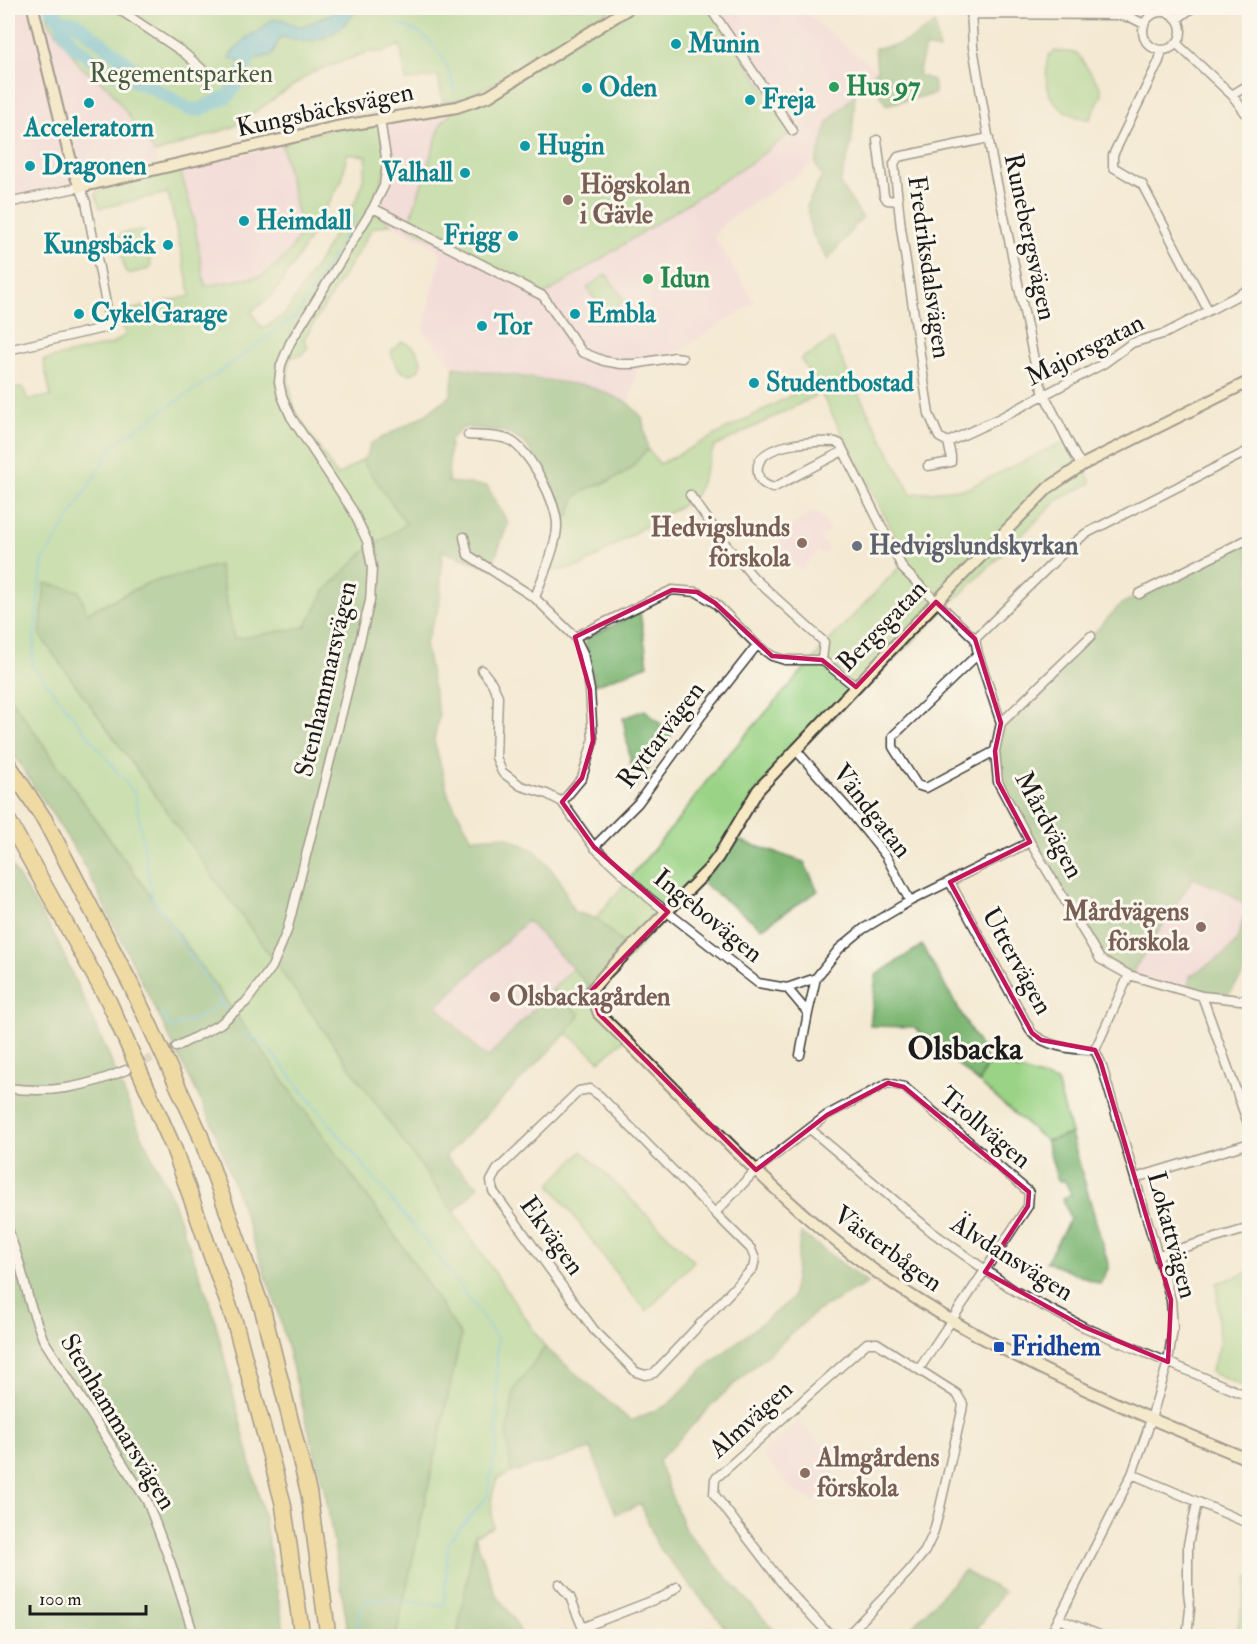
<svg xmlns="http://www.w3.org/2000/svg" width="1257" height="1644" font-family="'IM FELL Double Pica',serif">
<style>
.built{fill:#f2cfe0}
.green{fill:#9ad385;stroke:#5b7850;stroke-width:1.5;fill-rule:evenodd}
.forest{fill:#7bb572;stroke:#4c6847;stroke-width:1.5}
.water{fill:#54bad2;stroke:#386b77;stroke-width:1.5}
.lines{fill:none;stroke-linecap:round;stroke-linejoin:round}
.stream{stroke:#54bad2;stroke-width:2}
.river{stroke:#54bad2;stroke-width:14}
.street-tunnel{stroke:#c9c1ae;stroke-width:8;stroke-dasharray:8 4;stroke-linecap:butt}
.street-casing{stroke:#3c3b37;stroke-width:11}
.secondary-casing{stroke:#3c3b37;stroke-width:14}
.highway-casing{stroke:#3c3b37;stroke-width:18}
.street{stroke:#fff;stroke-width:8}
.secondary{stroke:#f7e9c3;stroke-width:10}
.highway{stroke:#eac769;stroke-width:15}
.marked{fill:none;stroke:#c2185b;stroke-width:4.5;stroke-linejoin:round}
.culture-dot{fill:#0f9aa8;stroke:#fbf7ec;stroke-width:2}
.leisure-dot{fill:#2e9e5b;stroke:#fbf7ec;stroke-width:2}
.education-dot{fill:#8d6e63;stroke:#fbf7ec;stroke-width:2}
.worship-dot{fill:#6b7280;stroke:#fbf7ec;stroke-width:2}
.transit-dot{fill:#1a4fb4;stroke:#fbf7ec;stroke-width:2}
.labels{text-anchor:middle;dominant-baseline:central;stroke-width:6;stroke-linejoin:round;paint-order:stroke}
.culture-label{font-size:26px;font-weight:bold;fill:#0d838f;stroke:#fbf7ec;text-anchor:start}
.park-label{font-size:26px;fill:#485c41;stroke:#fbf7ec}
.leisure-label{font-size:26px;font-weight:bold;fill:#27864d;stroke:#fbf7ec;text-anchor:start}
.street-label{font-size:26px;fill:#1c1c1c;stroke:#fbf7ec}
.education-label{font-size:26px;font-weight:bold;fill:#785e54;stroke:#fbf7ec;text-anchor:start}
.worship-label{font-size:26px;font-weight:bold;fill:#5b616d;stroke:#fbf7ec;text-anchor:start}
.transit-label{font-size:26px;font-weight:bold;fill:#164399;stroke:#fbf7ec;text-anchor:start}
.district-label{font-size:32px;font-weight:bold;fill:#1c1c1c;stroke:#fbf7ec}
</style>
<rect width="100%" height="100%" fill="#fbf7ec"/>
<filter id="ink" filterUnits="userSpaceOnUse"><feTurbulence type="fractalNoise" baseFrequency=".0167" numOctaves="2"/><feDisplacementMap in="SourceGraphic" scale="12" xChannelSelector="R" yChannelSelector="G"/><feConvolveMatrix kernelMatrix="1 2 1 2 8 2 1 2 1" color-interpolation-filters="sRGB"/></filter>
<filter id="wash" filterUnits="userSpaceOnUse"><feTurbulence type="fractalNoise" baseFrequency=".008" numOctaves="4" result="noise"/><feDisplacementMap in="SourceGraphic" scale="24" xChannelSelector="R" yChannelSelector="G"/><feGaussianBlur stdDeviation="1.35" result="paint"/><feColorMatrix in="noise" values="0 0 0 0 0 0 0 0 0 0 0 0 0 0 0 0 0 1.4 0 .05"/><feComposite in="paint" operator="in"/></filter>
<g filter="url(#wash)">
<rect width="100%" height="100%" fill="#f4ead3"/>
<path class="built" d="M8 8H27L28 13 49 22 81 67 109 88 155 153 157 163 8 198Z
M627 8H800L877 70 828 122 812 165 731 218 719 229 714 237 755 302 680 351 641 360 628 403 588 386 454 367 423 330 441 255 436 248 391 224 373 208 380 119 493 102Z
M282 146 299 221 300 237 285 257 263 276 205 286 193 215 180 169Z
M812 512 820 513 830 531 820 537 828 550 824 554 817 553 801 571 779 549 781 533Z
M1193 878 1229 893 1243 904 1246 912 1236 942 1225 954 1209 963 1188 991 1131 974Z
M528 921 573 968 488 1057 479 1052 437 1006Z
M799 1421 821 1445 826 1441 843 1457 814 1503 791 1489 762 1454Z"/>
<path class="green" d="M45 8H614L490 85 463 99 443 103 438 76 406 81 400 45 384 52H368L313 72 233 127 155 153 109 88 81 67 49 22Z
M626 8H710L793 131 752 162 543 296 408 226 441 124 457 107 489 96Z
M1055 51 1077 53 1101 88 1102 95 1090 119C1083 120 1078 117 1071 114 1045 103 1044 81 1048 56Z
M380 119 387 164 373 207 391 224 373 228 304 339 308 347 301 355 289 358 288 378 295 411 337 476 362 460 406 524 364 552 325 591 305 627 234 639 219 566 148 583 40 635 454 1212 545 1347 514 1390 507 1435 511 1473 498 1478C490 1495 491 1509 493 1527L475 1535 457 1636H396L461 1336 406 1251 91 813 8 694V390L23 387 28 400 51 396 43 360 112 344 125 335 120 312 191 296 168 193 100 208 95 193 131 179 180 169 193 215 205 286 262 276 285 257 300 236 299 221 282 146 292 138ZM347 154 367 156C364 174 361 202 346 212L319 261 285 314 263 329 251 312 272 296 299 256 342 180Z
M141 230 147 235 151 267 149 269 128 274 125 271 118 238 122 233Z
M606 274 625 301 605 314 587 288Z
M833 339 849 376 911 494 968 488 1067 440 1078 454 1091 483 1058 500 758 790 718 857 633 953 596 918 679 819 714 771 830 640 907 559 821 393 714 447 697 493 688 502 639 530 582 566 556 571 551 569 561 521 569 516 576 496 588 488 609 482 635 463 640 455 648 450 660 464 815 383 801 359Z
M402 342C413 343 421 354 421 365 411 386 390 366 392 350Z
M573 968 596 993 601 1012 627 1037 600 1061 567 1033 579 1014 553 989Z
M988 1060 1057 1082 1071 1134 1046 1141 979 1083Z
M582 1151 694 1261 647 1311 630 1292 550 1184Z
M1249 1272H1250L1249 1389 1210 1372 1219 1349 1217 1283Z
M1248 1577 1250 1578 1249 1636H1236Z"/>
<path class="forest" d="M935 23 939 50 925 47 918 75 933 80 935 94 886 105 870 78 877 70 875 48C900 47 915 38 935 23Z
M855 94 852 141 840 184 862 217 828 260 811 232 807 205 822 176 815 164 828 122Z
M454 367 588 386 611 395 628 403 642 417 648 450C638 456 635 467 625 473 611 482 591 484 578 495 570 502 574 513 561 521L558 500 531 451 524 442 505 432 465 427 450 439 448 482 487 486 508 523 491 568 442 551 440 605 425 644 439 715 434 740 449 797 472 838 505 836 536 851 560 880 574 912 596 918 633 953 596 993 527 921 437 1006 479 1051 488 1057 553 989 580 1014 567 1033 445 1157 479 1186 454 1212 40 635 45 583 79 591 87 613 148 583 219 565 234 639 305 627 325 591 364 552 406 524 362 460 367 456 370 444 425 415 451 395Z
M1249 539 1250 965 1229 994 1188 991 1190 976 1225 954 1236 942 1246 912 1243 904 1229 893 1193 878 1131 974 1100 959 998 782 996 767 1001 723 1091 636 1121 604Z
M640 612 648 665 595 685 585 639Z
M8 694 91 813 406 1251 461 1336 396 1636H349L326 1497 277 1308 212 1123 80 857 8 746Z
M645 710 672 734 635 788 623 718Z
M732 838 804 862 818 891 762 928 697 879Z
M8 860 56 938 107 1051 141 1134 170 1194 212 1308 264 1517 285 1636H8Z
M922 945 988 1060 979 1083 914 1027 870 1026 876 975Z
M1071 1134 1109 1267 1100 1284 1046 1262 1070 1219 1063 1199 1071 1194 1065 1181H1058L1046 1141Z
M801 1233 868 1283 817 1311 720 1397 658 1461 685 1530 779 1636H732L657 1545 641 1504 616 1514 591 1449 511 1473 507 1435 514 1390 545 1347 631 1421 668 1405 703 1369 792 1299Z
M475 1535 495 1593 512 1616 523 1636H457Z
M964 1571 1004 1592 972 1636H903Z"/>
<path class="water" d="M341 8H357C347 26 326 43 303 41 295 41 288 36 280 38L272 55 253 60 249 67 246 80 238 76 239 64 237 60 230 58V55L247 37 262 29 271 20C285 16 291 27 303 26L340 10Z"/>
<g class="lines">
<path class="stream" d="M364 8 375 15
M398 24C406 27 414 30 421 34 438 44 452 73 455 92
M337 248 356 215
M298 314 334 254
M227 1011 152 897 135 794 32 665 38 599 43 561 115 443 211 378 295 317
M162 1013 171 1028 203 1015 221 1003
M243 1032 246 1035 260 1041 275 1057 444 1264 497 1338V1444L487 1497 448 1542 444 1606 391 1599 365 1601 357 1618 360 1636"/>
<path class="river" d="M51 8 61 21 65 33 73 45 86 55 106 70 151 87 188 109 199 110 228 96 241 77 247 60
M8 11 14 8
M61 21 76 23 128 64 148 84"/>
</g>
</g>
<g filter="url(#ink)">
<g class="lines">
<path class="street-tunnel" d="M134 1066 176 1047"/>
<defs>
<path id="street" d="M117 8 184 53 202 69
M710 8 793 131
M971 8 973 47 992 159 1037 374 1044 394 1076 457 1082 465
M1143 31a19 19 0 1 1 38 0a19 19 0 1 1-38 0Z
M971 14 1117 15 1132 18 1144 24
M1177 19 1192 8
M1177 44 1232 95 1250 119
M1162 50 1159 61 1113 155V167L1142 184 1208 310
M1232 95 1250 84
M989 138 898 157 894 164 901 228 929 414 939 437 948 442 998 419 1103 364 1132 343 1166 333 1250 289
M877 140 884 195 887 200 898 201
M8 203 80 187 86 202 110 324 108 327 8 350
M373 208 543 296 582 352 604 361 621 364H634L675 357 682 358
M468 435C481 436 498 435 509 440 530 450 558 504 557 527 556 548 542 577 535 598
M843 451 773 488C765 485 759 482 758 473 752 442 817 441 836 442L840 444 903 569 975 639 978 654 1001 723 995 751 998 782 1030 842 1100 959 1129 975 1202 996 1250 1001
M928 466 951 462V456L948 442
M690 495 727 546 754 578 824 642 822 660
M464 537 468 555 535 598 575 637 583 653 590 690 593 741 582 778 562 802
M1139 594 1250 538
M575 637 672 590 697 592 715 603 757 645 772 656 785 660H822L856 687
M975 639 1069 547 1085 534 1250 450
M978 654 893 736V747L917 785 926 788 995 751
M482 670 492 683 498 696 496 757 502 772 521 786 547 794 562 802 594 847 648 897 758 983 787 988 816 978 839 949 863 929 910 901 1030 842
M1001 723 1091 636
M796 750 847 808 886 856 910 901
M594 847 638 803 702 715 757 645
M950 882 1032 1033C1048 1047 1074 1050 1095 1050
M787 988 808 1013 816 978
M1202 996 1250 1129
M176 1047 220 1024 246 1002 272 967 287 931 370 601 372 568 367 541 353 511 291 417 282 396 279 382 281 365 290 343 373 208 384 186 387 164 380 119
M800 1055 808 1013
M8 1088C50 1094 87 1087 126 1070
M810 1129 932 1232 1015 1291 1084 1327 1250 1397
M1135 1178 1250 1143
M715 1213 751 1249 755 1259 753 1268 654 1373 645 1375 636 1372 594 1330 493 1191 491 1181 497 1170 579 1091 590 1089 600 1096 715 1213 756 1170 827 1115 888 1083 904 1087 1029 1192 1028 1206 919 1369
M8 1229 20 1265 30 1304 43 1339 147 1501 171 1564 194 1636
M1158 1255 1250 1228
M1132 1474 1250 1524
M559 1584 570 1597 586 1636
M1059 1619 1102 1636
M582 1628 664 1596 677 1587
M834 1636 826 1631 785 1587 714 1494 715 1479 867 1343H877L957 1394 963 1404 962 1411 938 1516 933 1534 925 1551 908 1572 847 1636
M1050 1636 1132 1474 1147 1432 1168 1362 1173 1329 1171 1300 1101 1063 1095 1050 1129 975
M1187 1636 1190 1609 1188 1591V1544L1197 1503"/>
<path id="secondary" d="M33 8 63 131 74 172 80 187 336 127 457 107 489 96 629 8
M1250 381 1082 465 1048 488 936 602 758 790 718 857 708 870 606 973 591 991 599 1014C683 1095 760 1183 852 1254 971 1345 1112 1403 1250 1460"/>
<path id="highway" d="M8 764 46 822 131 985 199 1132 263 1311 309 1494 328 1636
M8 820 109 1002 174 1149 235 1323 283 1503 302 1636"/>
</defs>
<use href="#street" class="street-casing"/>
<use href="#secondary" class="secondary-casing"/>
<use href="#highway" class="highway-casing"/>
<use href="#street" class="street"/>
<use href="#secondary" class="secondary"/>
<use href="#highway" class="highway"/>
</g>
</g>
<path d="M0 0H1257V1644H0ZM672 590 697 592 715 603 772 656 822 660 856 687 936 602 975 639 1001 723 995 751 998 782 1030 842 950 882 1032 1033 1041 1040 1095 1050 1101 1063 1171 1300 1168 1362 1084 1327 985 1272 1028 1206 1029 1192 904 1087 888 1083 827 1115 756 1170 599 1014 591 991 668 912 594 847 562 802 582 778 593 741 590 690 575 637Z" fill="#f4ead3" fill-opacity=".55" fill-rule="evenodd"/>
<path class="marked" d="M672 590 697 592 715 603 772 656 822 660 856 687 936 602 975 639 1001 723 995 751 998 782 1030 842 950 882 1032 1033 1041 1040 1095 1050 1101 1063 1171 1300 1168 1362 1084 1327 985 1272 1028 1206 1029 1192 904 1087 888 1083 827 1115 756 1170 599 1014 591 991 668 912 594 847 562 802 582 778 593 741 590 690 575 637Z"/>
<g class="culture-dot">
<circle cx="676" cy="44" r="6"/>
<circle cx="587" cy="88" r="6"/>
<circle cx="750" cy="100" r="6"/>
<circle cx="89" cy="103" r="6"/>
<circle cx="525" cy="146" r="6"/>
<circle cx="30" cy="166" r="6"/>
<circle cx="465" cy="173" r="6"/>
<circle cx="244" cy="221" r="6"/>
<circle cx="513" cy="236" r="6"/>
<circle cx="168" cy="245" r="6"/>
<circle cx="79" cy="314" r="6"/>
<circle cx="575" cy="314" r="6"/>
<circle cx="482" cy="326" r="6"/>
<circle cx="754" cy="383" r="6"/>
</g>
<g class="leisure-dot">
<circle cx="834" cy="87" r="6"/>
<circle cx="648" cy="279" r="6"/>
</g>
<g class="education-dot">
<circle cx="568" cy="200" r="6"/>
<circle cx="802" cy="543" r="6"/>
<circle cx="1201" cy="927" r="6"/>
<circle cx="495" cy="997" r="6"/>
<circle cx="805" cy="1473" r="6"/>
</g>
<circle class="worship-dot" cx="857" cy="546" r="6"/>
<rect class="transit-dot" x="993" y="1341" width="12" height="12" rx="3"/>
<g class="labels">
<g class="culture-label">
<text x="688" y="44">Munin</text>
<text x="599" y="88">Oden</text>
<text x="762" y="100">Freja</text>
<text x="89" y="128" text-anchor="middle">Acceleratorn</text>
<text x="537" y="146">Hugin</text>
<text x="42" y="166">Dragonen</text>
<text x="453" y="173" text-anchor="end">Valhall</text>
<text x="256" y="221">Heimdall</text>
<text x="501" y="236" text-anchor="end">Frigg</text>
<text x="156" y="245" text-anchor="end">Kungsbäck</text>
<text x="91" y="314">CykelGarage</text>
<text x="587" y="314">Embla</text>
<text x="494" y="326">Tor</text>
<text x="766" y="383">Studentbostad</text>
</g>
<g class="park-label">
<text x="181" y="74">Regementsparken</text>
</g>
<g class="leisure-label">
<text x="846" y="87">Hus 97</text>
<text x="660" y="279">Idun</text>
</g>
<g class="street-label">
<text transform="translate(325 110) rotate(-12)">Kungsbäcksvägen</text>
<text transform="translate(1030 237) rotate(78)">Runebergsvägen</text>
<text transform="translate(929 267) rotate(82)">Fredriksdalsvägen</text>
<text transform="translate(1085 350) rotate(-27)">Majorsgatan</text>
<text transform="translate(882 626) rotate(-46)">Bergsgatan</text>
<text transform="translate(326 679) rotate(-77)">Stenhammarsvägen</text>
<text transform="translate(661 735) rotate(-53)">Ryttarvägen</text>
<text transform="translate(872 811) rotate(52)">Vändgatan</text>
<text transform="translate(1049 825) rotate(62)">Mårdvägen</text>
<text transform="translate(708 916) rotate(39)">Ingebovägen</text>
<text transform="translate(1017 961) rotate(61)">Uttervägen</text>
<text transform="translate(985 1128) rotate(40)">Trollvägen</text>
<text transform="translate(1172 1235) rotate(75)">Lokattvägen</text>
<text transform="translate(552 1236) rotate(54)">Ekvägen</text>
<text transform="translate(888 1249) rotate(36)">Västerbågen</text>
<text transform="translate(1012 1258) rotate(32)">Älvdansvägen</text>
<text transform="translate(751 1419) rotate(-42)">Almvägen</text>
<text transform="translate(118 1422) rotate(59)">Stenhammarsvägen</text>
</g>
<g class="education-label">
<text x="580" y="185">Högskolan<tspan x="580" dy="30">i Gävle</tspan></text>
<text x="790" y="528" text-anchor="end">Hedvigslunds<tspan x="790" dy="30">förskola</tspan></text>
<text x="1189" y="912" text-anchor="end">Mårdvägens<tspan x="1189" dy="30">förskola</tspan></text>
<text x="507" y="997">Olsbackagården</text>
<text x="817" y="1458">Almgårdens<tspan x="817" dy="30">förskola</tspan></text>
</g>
<g class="worship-label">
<text x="869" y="546">Hedvigslundskyrkan</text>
</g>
<g class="transit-label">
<text x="1011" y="1347">Fridhem</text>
</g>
<g class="district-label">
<text x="965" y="1049">Olsbacka</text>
</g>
</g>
<rect width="1257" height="1644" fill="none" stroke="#fbf7ec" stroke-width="30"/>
<path d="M30 1605v9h116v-9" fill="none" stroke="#1c1c1c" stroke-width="3"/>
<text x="39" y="1605" font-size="18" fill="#1c1c1c" stroke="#fbf7ec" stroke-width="4.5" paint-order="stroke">100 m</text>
</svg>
